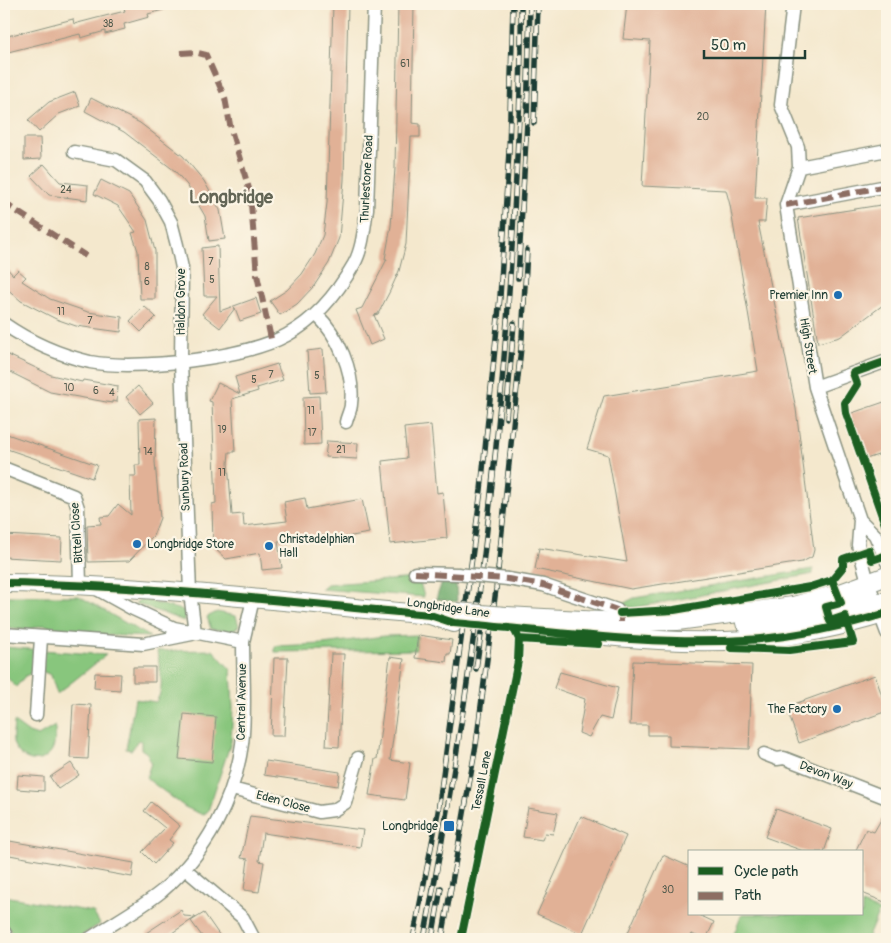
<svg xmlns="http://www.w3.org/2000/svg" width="891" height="943" font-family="Pangolin,sans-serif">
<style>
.green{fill:#88c67d;stroke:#548258}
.forest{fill:#6eab6c;stroke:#467450}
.building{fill:#e1b196}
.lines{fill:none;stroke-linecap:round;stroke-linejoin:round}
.street-casing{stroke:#8a9280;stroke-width:15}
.secondary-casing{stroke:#8a9280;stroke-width:20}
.street{stroke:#fff;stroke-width:12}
.secondary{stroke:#fff;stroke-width:18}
.rail-casing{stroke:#1f3d34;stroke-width:5.5}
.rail{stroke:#fcf5e5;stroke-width:4;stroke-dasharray:11;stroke-linecap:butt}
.street-bridge-casing{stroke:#8a9280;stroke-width:15;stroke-linecap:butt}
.secondary-bridge-casing{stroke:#8a9280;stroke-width:20;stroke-linecap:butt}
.street-bridge{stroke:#fff;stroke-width:12}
.secondary-bridge{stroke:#fff;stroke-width:18}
.quiet{stroke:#8d6e63;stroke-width:6;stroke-dasharray:12 6;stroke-linecap:butt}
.cycleway-casing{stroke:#fcf5e5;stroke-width:11}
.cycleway{stroke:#1b5e20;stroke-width:8}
.poi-dot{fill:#1f6fb2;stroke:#fcf5e5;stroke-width:2}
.labels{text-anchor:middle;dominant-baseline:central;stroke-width:4.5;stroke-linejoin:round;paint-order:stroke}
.number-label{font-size:10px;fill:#505a4c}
.street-label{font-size:12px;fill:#1f3d34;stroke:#fcf5e5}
.poi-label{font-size:12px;fill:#1f3d34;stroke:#fcf5e5;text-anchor:end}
.district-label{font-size:18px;font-weight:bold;fill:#636656;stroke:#fcf5e5}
</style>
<rect width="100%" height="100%" fill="#fcf5e5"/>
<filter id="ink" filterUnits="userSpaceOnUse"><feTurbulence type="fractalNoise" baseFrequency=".02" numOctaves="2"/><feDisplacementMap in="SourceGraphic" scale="10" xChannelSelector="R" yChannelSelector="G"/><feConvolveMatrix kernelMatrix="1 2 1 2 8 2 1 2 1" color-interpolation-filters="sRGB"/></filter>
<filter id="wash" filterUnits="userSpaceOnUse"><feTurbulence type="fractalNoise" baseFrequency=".0096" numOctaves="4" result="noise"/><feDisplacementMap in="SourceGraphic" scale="20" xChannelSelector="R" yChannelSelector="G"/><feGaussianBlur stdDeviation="1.12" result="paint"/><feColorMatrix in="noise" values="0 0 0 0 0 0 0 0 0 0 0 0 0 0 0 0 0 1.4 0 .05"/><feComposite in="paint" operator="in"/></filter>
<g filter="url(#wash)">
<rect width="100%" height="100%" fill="#f4e8cd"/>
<path class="green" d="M813 569V574L633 608 622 604 634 598Z
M419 578 424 597 321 589 327 584Z
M4 596H79L150 637 56 633C44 618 39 629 24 630 18 630 10 628 4 628Z
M141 599 185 611 184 621 135 603Z
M217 612 236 616 239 626 232 631 211 629 207 617Z
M418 635 416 650 275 652V646L323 644 384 636Z
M4 647 106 655 57 694 51 675 39 670 25 676 16 687 4 674Z
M213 650 231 670 233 708 231 742 208 811 203 815 185 807 146 778 151 763 147 753 141 749V740L137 741 132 750 126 749 135 699 156 702C166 687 159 668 157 651Z
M14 722 29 733 38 736 55 726C55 735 56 746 50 753 38 768 17 758 13 742 12 736 14 728 14 722Z
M4 896 93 912 100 924 76 939H15L4 919Z
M862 904 879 911 867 939H732L742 914H862Z"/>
<path class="forest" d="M443 579 456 581 457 602 436 599Z"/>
<g id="blocks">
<path class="building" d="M140 4H173L174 7 148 14 149 17 124 24 125 29 105 34V31L81 38 80 34 4 53V37L73 19 74 24 97 18 125 11 124 8Z
M333 4H348L344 180 339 238 329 263 314 286 297 304 280 315 270 301 287 290 302 274 315 254 323 235 327 203Z
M398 4H414L412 123 420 124V137H411L406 244 399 271 390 291 378 314 374 315 384 339 370 345 356 310 362 308 387 259H385L391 226 395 168Z
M627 4H766L755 198H767L765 222H758L796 409 814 550 812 557 802 562 631 589 535 569 539 548 627 562 608 455 587 449 604 396 758 371 730 205 726 190 642 186 650 41 623 39Z
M75 92 80 106 59 114 39 132 28 120 49 102Z
M91 98 140 123 183 156 204 181 220 210 225 239 209 241 205 216 187 185 175 171 124 132 85 111Z
M24 138H40L41 159 24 160Z
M44 164 60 182 88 185 87 200 49 195 31 176Z
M101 180 129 194 147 220 155 251V299H140L138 251 132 233 136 232 118 206 94 194Z
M887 204V302L840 337 818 343 798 218Z
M218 246 220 311 256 298 261 314 240 321 235 308 220 328 202 314 217 296H204L202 248Z
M4 265 13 275 18 270 26 277 22 281 50 299 88 312 122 317 121 332 76 326 56 319 21 301 4 286Z
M144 306 156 317 141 332 130 321Z
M323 349 326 392 310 393 307 351Z
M4 353 51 375 82 382 83 380 118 386 117 402 112 401V403L50 392 4 369Z
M277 364 283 380 257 388 258 391 232 399 235 452H229L228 463 232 515 243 514 244 526 287 521 284 502 305 498 307 509 362 499 369 533 329 540 328 535 278 541 282 568 262 570 260 553 226 559 213 547 212 504 216 503 212 402 209 401 218 383 240 394 235 377Z
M138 386 153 403 140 414 126 397Z
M319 396 321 444 304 445 303 397Z
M887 401V452L863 460 849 414Z
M156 418 155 462 160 518 153 536 129 561 88 562 87 525 101 524 100 517 109 516 118 504 131 515 130 476H136L135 465H140L139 419Z
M431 425 437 493 443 492 447 538 390 544 382 461 407 458 404 428Z
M4 433 97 465 92 478 4 448Z
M327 441 358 443 357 459 325 457Z
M4 535 62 538 61 560 4 557Z
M418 635 452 640 450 654H447L446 662 415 658Z
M331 654H344L339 747 326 746Z
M390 657 404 659 390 760 410 763 405 800 369 795 375 759H377Z
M274 658H288L284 736H271Z
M633 661 752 665 749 749 669 746V735H648V725H630Z
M133 667H155V682H133Z
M560 672 618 688 611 720 600 717 589 737 579 733 585 699 554 688Z
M95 673 121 674 120 690 94 688Z
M875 675 887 711 799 743 786 707Z
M73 704 91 705 88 759 70 758Z
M184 714 216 717 212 762 179 759Z
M266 761 340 772 338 786 264 775Z
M71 763 79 775 58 789 50 777Z
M18 775 44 777V791L17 789Z
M151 802 180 826 169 840 173 843 154 864 142 852 165 828 144 811Z
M528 808 558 813 553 834 545 833 542 840 523 837Z
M776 809 832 829 824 852H806L765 837Z
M887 809V903L862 893V852H855L866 829 874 832Z
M250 816 363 830 360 847 263 833 259 861 264 862 259 892 244 890 248 859 241 858Z
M581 816 626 836 582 934 537 914Z
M4 840 134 863 132 877 4 854Z
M663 855 690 867V914H697L714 922 706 939 691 934 688 939H625Z
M181 910 184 916 196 917 163 939H151L146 933Z
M204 913 222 939H204L191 921Z"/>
</g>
</g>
<g filter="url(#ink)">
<use href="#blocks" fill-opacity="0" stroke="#8a9280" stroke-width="1"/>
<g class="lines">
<defs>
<path id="street" d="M793 4 781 105 798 147 799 167 786 205 815 387 860 520 858 545 868 582 887 633
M74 152 116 160 145 181 159 200 171 222 177 245 182 268 181 362 190 592 195 633
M799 167 887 150
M786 205 887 186
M316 314C338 335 355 372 351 404 351 410 347 416 346 422
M4 324C30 342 59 355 90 362 136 371 246 358 287 335 315 320 338 292 354 264 363 248 364 227 367 209L374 4
M815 387 887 361
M6 469 74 496 78 508 80 585
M860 520 875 535 887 562
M415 573 457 574
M508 579 543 585 617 610 621 616V622
M95 588 131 608 174 628 243 642 253 599
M4 634 143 644 192 634
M36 715 41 638
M764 754 777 759 784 758 887 798
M232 789 319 812 334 810 345 803 358 758
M185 869 243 918 254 939
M4 932 8 939
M89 939C113 923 140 909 162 891 206 853 234 801 242 744 246 714 243 673 243 642"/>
<path id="secondary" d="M4 583C146 585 288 602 430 615L454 623
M506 616 621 622 677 621 793 606 838 594 887 576
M745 623C772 621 800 620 827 614 847 609 867 597 887 603
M526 629C599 635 673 645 746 640 794 637 841 627 887 613"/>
</defs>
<use href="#street" class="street-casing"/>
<use href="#secondary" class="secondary-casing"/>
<use href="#street" class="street"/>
<use href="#secondary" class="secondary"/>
<defs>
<path id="rail" d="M534 123 538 4
M518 278 527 122 530 4
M506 418 514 323
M476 669 483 619
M413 939 438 812 481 490 500 297 509 151 513 4
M424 939C470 699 501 456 514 212 518 143 522 73 521 4
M432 939 441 888
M442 939 476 745 496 589 522 338 527 250"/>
</defs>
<use href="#rail" class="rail-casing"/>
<use href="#rail" class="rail"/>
<defs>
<path id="street-bridge" d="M457 574 508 579"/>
<path id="secondary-bridge" d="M456 612 506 616"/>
</defs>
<use href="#street-bridge" class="street-bridge-casing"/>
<use href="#secondary-bridge" class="secondary-bridge-casing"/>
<use href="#street-bridge" class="street-bridge"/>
<use href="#secondary-bridge" class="secondary-bridge"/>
<path class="quiet" d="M181 53 195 52 206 55 225 98 231 130 250 192 257 275 272 343
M4 200 10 207 86 256
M786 205 887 186
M415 573 508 579 543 585 617 610 621 616V622"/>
<defs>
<path id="cycleway" d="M887 361 853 373 857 384 845 403 846 413 887 530
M4 583C146 585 288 602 430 615L454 623C550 631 650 646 746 640 794 637 841 627 887 613
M620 613 674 610 810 587 832 580 843 567V559L869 550 872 560 887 555
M519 639 599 644
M731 648 789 650 853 642 845 616 830 621 826 607 841 603 832 580
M461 939 518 661 519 639 515 631"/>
</defs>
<use href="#cycleway" class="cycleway-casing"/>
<use href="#cycleway" class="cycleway"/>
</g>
</g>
<g class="poi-dot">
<circle cx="838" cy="295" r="5"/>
<circle cx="137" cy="544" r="5"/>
<circle cx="269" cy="546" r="5"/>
<circle cx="837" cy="709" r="5"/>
<rect x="443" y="820" width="12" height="12" rx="2.5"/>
</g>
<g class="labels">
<g class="number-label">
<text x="108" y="24">38</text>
<text x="405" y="64">61</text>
<text x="703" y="117">20</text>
<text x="66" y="190">24</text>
<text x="211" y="262">7</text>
<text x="147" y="267">8</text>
<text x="212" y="280">5</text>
<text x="147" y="282">6</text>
<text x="61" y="312">11</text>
<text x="90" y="321">7</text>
<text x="271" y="375">7</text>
<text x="317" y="376">5</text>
<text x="254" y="380">5</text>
<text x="69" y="388">10</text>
<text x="96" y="391">6</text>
<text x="112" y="393">4</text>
<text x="311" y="411">11</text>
<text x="222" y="430">19</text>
<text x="312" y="433">17</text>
<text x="341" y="450">21</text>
<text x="148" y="452">14</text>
<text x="222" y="473">11</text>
<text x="668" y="890">30</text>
</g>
<g class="street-label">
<text transform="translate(367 179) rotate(-87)">Thurlestone Road</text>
<text transform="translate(181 302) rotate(-90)">Haldon Grove</text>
<text transform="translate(808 346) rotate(81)">High Street</text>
<text transform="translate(185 477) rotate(-92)">Sunbury Road</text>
<text transform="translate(77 533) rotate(-94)">Bittell Close</text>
<text transform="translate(448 608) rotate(8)">Longbridge Lane</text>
<text transform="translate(242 702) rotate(-89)">Central Avenue</text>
<text transform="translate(826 775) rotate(21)">Devon Way</text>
<text transform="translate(482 781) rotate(-79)">Tessall Lane</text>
<text transform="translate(283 802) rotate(15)">Eden Close</text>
</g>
<g class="poi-label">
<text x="828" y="295">Premier Inn</text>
<text x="279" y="539" text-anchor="start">Christadelphian<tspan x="279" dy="14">Hall</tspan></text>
<text x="147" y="544" text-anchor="start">Longbridge Store</text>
<text x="827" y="709">The Factory</text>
<text x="438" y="826">Longbridge</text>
</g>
<g class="district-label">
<text x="231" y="197">Longbridge</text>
</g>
</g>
<rect width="891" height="943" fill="none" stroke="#fcf5e5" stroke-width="20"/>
<rect x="688" y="850" width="175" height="65" fill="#fcf5e5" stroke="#a4ab9e"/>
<rect x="698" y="867" width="25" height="8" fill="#1b5e20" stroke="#a4ab9e"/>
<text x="734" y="876" font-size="15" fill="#1f3d34">Cycle path</text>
<rect x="698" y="892" width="25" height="8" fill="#8d6e63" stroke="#a4ab9e"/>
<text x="734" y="900" font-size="15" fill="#1f3d34">Path</text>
<path d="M704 50v8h101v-8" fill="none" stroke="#1f3d34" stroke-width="2.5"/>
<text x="711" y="50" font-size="15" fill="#1f3d34" stroke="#fcf5e5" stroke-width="4" paint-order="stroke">50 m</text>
</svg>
